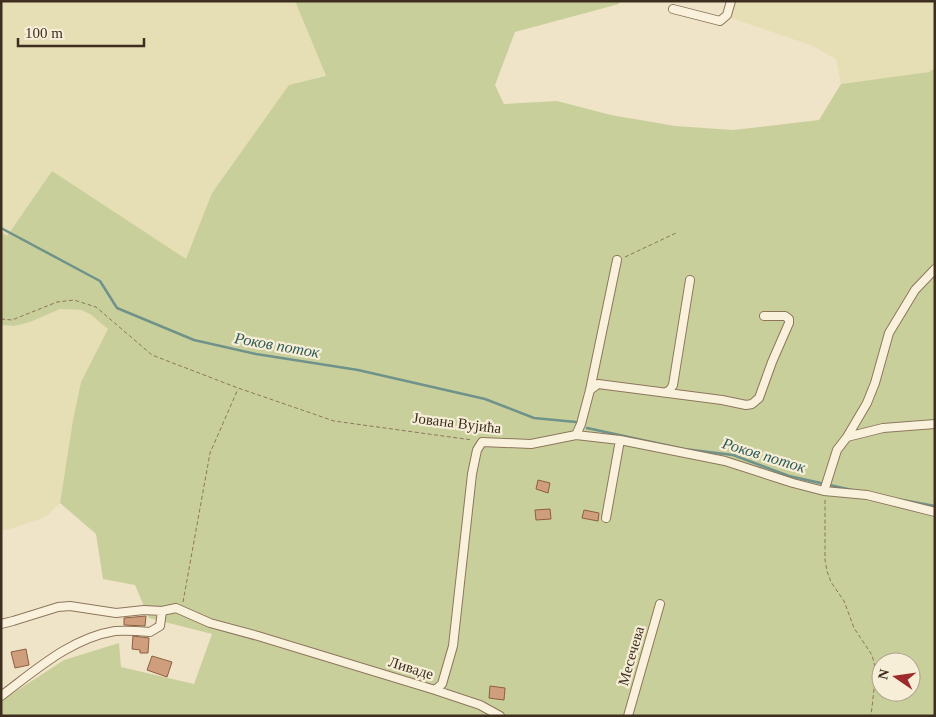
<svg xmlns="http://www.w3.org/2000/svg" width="936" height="717" font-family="'Times New Roman',serif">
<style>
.farmland{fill:#e6deb5}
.green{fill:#c9cf9b;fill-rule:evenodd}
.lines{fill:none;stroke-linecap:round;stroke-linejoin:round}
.stream{stroke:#6f938a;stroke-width:2.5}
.building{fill:#cf9f7d;stroke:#8d5f41}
.street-casing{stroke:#8d765c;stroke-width:10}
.path{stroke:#8d765c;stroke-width:1;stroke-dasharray:4 2.5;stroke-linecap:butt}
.street{stroke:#faf1dc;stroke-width:8}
.labels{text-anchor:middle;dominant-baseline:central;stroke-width:4.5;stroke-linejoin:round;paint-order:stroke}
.street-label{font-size:15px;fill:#3d2e20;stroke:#f7eed8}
.water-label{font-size:16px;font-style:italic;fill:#2f5d5a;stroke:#f7eed8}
</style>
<rect width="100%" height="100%" fill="#f0e4c8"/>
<path class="farmland" d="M1 1H295L326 77 289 86 212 193 186 260 52 171 7 236 1 232Z
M734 1H935V68L929 72 841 84 836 59 813 46 731 18Z
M60 309 81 310 90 314 109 329 81 382 73 420 60 503 46 517 10 529 1 530V325L14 326Z"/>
<path class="green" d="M295 1H619V4L515 32 495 85 504 104 557 101 611 115 675 126 733 130 819 120 841 84 929 72 935 68V716H1V701L64 660 119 643 121 667 194 684 212 634 149 618 135 585 103 579 96 534 60 503 73 420 81 382 108 329 90 314 81 310 60 309 30 322 14 326 1 325V232L7 236 52 171 186 259 212 193 289 85 326 76ZM881 662H911V692H881Z"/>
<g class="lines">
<path class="stream" d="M1 228 100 281 117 308 194 340 256 354 358 370 485 399 534 418 576 422
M587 428 684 449 733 455 789 476 852 490
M897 499 935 506"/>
</g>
<path class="building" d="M538 480 550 483 548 493 536 489Z
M550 509 551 519 536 520 535 510Z
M584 510 599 513 598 521 582 518Z
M146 616 145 626 124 625V618Z
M133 636 149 638 148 653H140V650L132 649Z
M26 649 29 665 15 668 11 652Z
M152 656 172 662 167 677 147 670Z
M490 686 505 688 504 700 489 698Z"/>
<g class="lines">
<defs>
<path id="street" d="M673 9 720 21 727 15 731 1
M590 390 617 260
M666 392 670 390 673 385 690 280
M576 435 581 424 590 390 598 384 722 400 746 405 752 404 759 398 772 362 789 323V319L785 316H764
M847 437 867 403 875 383 889 333 915 290 935 269
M824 491 837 450 847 437 883 428 935 424
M606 518 620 440
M1 624 13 621 58 607 70 606 116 613 144 610 162 611 176 608 210 623 258 636 435 690 442 684 453 646 472 474 477 450 482 442 531 444 576 435 620 440 725 461 793 483 824 491 867 495 935 512
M435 690 480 705 500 716
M1 696C36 670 71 638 115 631 127 630 139 631 150 632L160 626 162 611
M628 716 660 604"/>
</defs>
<use href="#street" class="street-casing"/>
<path class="path" d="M625 257 676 233
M1 319 12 320 57 302 74 300 96 307 152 355 238 388 334 421 472 440
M825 500V560L827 571 831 582 844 601 854 628 872 655 876 671 871 716
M183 602 210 453 238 389"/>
<use href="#street" class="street"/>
</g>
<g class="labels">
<g class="street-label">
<text transform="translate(457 423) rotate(7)">Јована Вујића</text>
<text transform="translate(631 656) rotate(-74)">Месечева</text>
<text transform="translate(411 668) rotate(17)">Ливаде</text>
</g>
<g class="water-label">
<text transform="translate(277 345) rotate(10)">Роков поток</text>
<text transform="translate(764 455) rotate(17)">Роков поток</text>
</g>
</g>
<rect width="936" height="717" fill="none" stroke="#3d2e20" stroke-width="5"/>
<g transform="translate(896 677) rotate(283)"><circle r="24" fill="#f7eed8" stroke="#ada18e"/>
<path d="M0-4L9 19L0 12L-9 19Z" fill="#9e2a2b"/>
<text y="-8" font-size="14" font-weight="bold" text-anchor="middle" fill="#3d2e20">N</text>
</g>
<path d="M18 38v8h126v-8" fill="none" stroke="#3d2e20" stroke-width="2.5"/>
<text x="25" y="38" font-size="15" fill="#3d2e20" stroke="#f7eed8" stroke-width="4" paint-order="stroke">100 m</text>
</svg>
